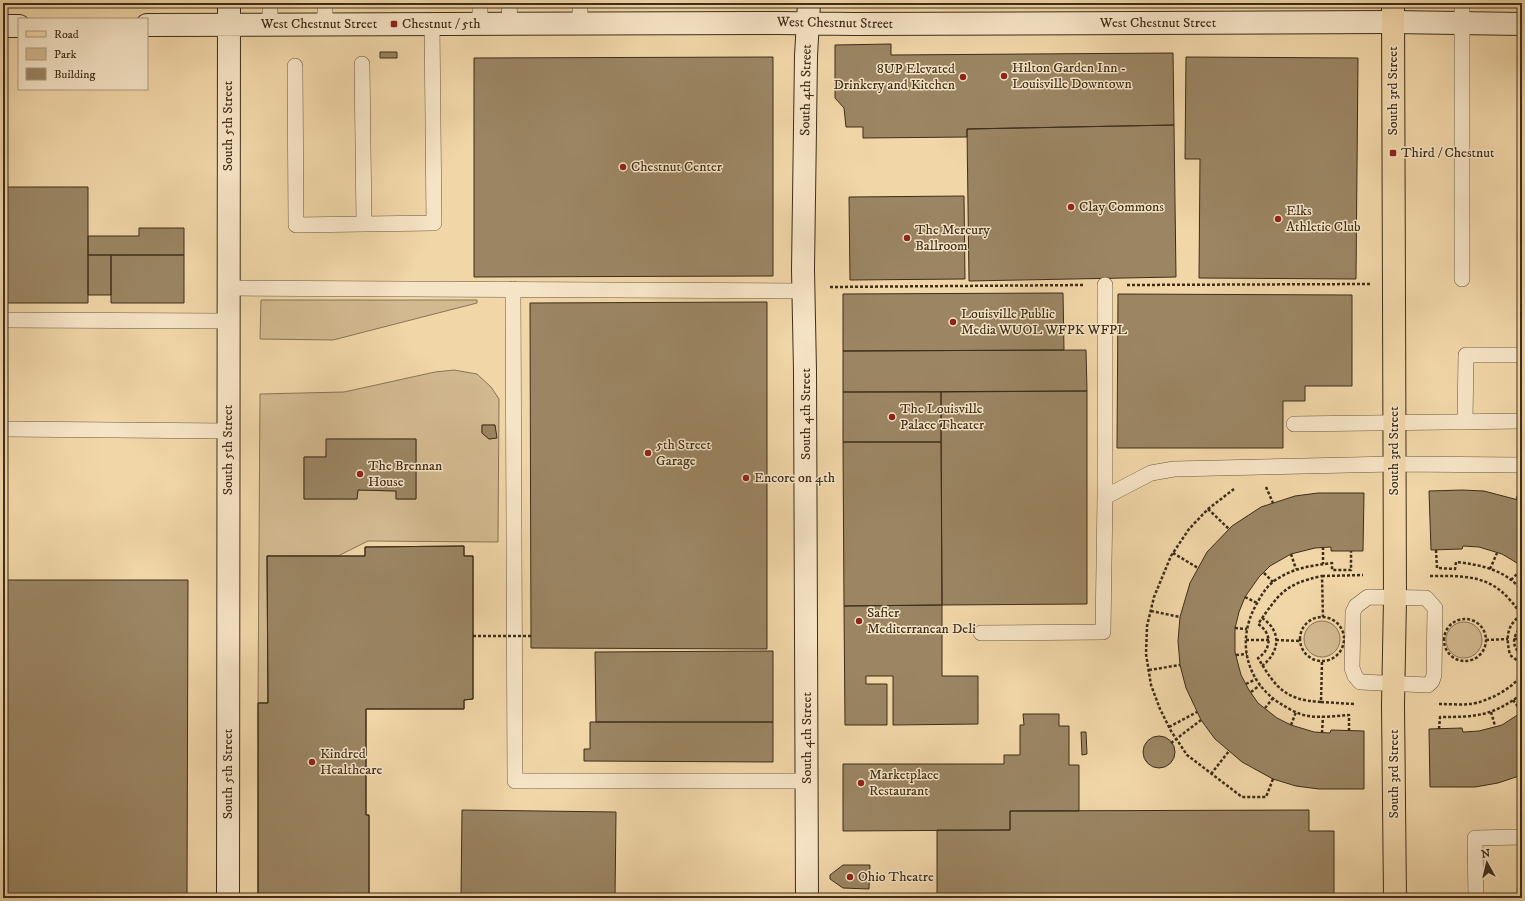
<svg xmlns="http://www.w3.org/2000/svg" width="1525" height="901" font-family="'IM FELL DW Pica',serif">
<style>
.green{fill:#d3b990;stroke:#887454;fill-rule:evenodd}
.building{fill:#9b8563;stroke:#3e2e19}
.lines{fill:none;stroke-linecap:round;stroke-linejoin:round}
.lane-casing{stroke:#6b583d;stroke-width:16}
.secondary-casing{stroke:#3e2e19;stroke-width:24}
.primary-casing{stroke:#3e2e19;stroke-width:24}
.path{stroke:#3e2e19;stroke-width:2.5;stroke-dasharray:3 2;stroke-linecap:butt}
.lane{stroke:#f6e4c6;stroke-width:15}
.secondary{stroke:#f6e4c6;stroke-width:22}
.primary{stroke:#f1d6a8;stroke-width:22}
.path-bridge{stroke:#3e2e19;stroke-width:2.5;stroke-dasharray:3 2;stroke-linecap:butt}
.poi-dot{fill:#8f2418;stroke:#f6e4c6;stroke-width:1.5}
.labels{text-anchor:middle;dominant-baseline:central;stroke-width:3;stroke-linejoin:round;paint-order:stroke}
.street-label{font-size:14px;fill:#3e2e19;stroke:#f6e4c6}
.poi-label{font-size:14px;fill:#3e2e19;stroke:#f6e4c6;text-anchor:start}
</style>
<rect width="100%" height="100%" fill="#f1d6a8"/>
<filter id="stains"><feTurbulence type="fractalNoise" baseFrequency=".005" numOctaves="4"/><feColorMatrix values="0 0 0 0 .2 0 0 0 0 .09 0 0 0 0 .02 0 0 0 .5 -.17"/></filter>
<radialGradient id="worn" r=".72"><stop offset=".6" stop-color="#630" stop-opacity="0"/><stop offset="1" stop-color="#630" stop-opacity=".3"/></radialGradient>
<path class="green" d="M261 300H477V303L333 340 260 339Z
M454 370 477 374 491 387 499 399 498 542 368 541 338 556H268V703H258L260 394 344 392 435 372ZM482 425H495L496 438 489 439 482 433ZM327 439H416V499H396V491L358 490 357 499H304V457H326Z
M1304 639a18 18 0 1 1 36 0a18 18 0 1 1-36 0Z
M1446 640a18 18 0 1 1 36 0a18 18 0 1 1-36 0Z"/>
<path class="building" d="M891 44V55L1173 53 1174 125 967 129V137L863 138V127H846L844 108 835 98V45Z
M380 52H397V58H380Z
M773 57V276L474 277V58Z
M1186 57 1358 58 1356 279 1199 278 1200 159H1185Z
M1174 125 1176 277 969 281 967 129Z
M3 187H88V303H3Z
M964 196 965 279 850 280 849 197Z
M139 228H184V255H88V236H139Z
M88 255H111V295H88Z
M111 255H184V303H111Z
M1063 293 1064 350 843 351V294Z
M1118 294 1352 295V386H1305V401H1283V448H1117Z
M767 302V649L531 648 530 303Z
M1086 350 1087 391 843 392V351Z
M1087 391V604L942 605 941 392Z
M843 392H941V442H843Z
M482 425H495L497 438 489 439 482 433Z
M326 439H416V499H396V491L358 490 357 499H304V457H326Z
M843 442H941L942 605 844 606Z
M1462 490 1484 491 1522 501V566L1502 554 1479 547 1463 546 1462 549 1431 550 1429 491Z
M1318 493H1364L1363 551H1331V547L1315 548 1291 554 1270 566 1259 577 1245 597 1239 612 1235 628V652L1241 675 1249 690 1258 703 1277 718 1291 725 1314 732 1330 733 1331 730 1364 731V789H1319L1296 786 1273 779 1242 762 1215 739 1201 720 1186 688 1180 665 1178 641 1180 617 1190 583 1207 552 1232 526 1261 507 1295 496Z
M464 546V556H473V699L464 700V709H366V815H369V898H258V703H268L267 556H365V547Z
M464 546V556H473V699L464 700V709H366V815H369V898H258V703H268L267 556H365V547Z
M3 580H188L187 898H3Z
M942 605V676H978V724L893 725V676H866V684H887V725H845L844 606Z
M773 651V722H596L595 652Z
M1522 712V775L1498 783 1475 787H1430L1429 729 1462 728 1463 732 1479 731 1502 725Z
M1023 714H1059V726H1069V765H1079V811H1010V830L843 831V764H1004V755H1020V725H1024Z
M590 722H773V762L584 761V749H590Z
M1081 732H1086L1087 754 1082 755Z
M1143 752a16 16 0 1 1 32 0a16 16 0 1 1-32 0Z
M462 810 616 812 615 898H461Z
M1309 810V831H1334V898H937V830H1010V811Z
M843 865H870L869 889 843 888 830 879V875Z"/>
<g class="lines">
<defs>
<path id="lane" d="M270 3V25
M325 3V24
M480 3V24
M509 3 510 24
M580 24V3
M362 64 364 224
M295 66 296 225 434 223 432 24
M1462 279V3
M1105 285V497L1151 473 1174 469 1394 464 1522 465
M228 288 803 291
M513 289 515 781H808
M3 320 228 321
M1465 422 1466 355H1522
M1294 424 1522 421
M3 429 228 431
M1368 597 1426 598 1435 608 1434 675 1432 681 1428 685 1360 682 1355 676 1352 668 1353 612 1356 606Z
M981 633 1103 632 1105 497
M1476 898 1475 838 1522 837"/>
<path id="secondary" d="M147 25 778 23 854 24 1393 22 1522 24
M3 26H19
M228 898 229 3
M807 898 805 371 803 270 806 56 809 3"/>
<path id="primary" d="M1393 3 1395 599 1393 705 1395 898"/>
</defs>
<use href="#lane" class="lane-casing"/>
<use href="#secondary" class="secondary-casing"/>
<use href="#primary" class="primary-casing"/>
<path class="path" d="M1127 285 1370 284
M830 287 1084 285
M1266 487 1273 503
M1234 489 1208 509 1189 529 1171 556 1154 597 1147 626 1146 654 1151 685 1160 709 1171 731 1187 755 1242 797H1266L1273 779
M1517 499 1521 486
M1208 509 1229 529
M1323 547V564
M1436 550 1437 568 1455 569 1456 562C1482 565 1506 570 1522 591
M1173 553 1198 568
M1291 554 1296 569
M1490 569 1497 553
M1264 573 1273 582
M1322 576 1363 575
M1430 576C1461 576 1488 574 1510 600 1516 606 1520 613 1522 621
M1511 580 1522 569
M1245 597 1257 603
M1151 611 1180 617
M1521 615C1506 626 1506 638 1510 655L1522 664
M1300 639a22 22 0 1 1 44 0a22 22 0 1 1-44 0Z
M1262 618C1282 631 1280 652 1262 666
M1444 640a21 21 0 1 1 42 0a21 21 0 1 1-42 0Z
M1522 626C1513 635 1510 646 1522 655
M1235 628 1247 629
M1514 639H1522
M1246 640H1269
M1276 640 1300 641
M1486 640 1508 639
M1236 655 1247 654
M1322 662 1321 702 1354 704
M1149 670 1180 665
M1246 684 1256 679
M1251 692 1260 685
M1513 700 1522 712
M1321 702C1285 700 1276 688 1258 658 1272 649 1272 633 1258 624 1279 594 1284 584 1322 576L1323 617
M1439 704C1449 704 1460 705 1470 704 1487 702 1515 688 1522 673
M1265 708 1273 698
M1491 712 1495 726
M1291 725 1296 712
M1169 727 1197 712
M1439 729 1440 717C1477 717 1492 716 1522 694
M1349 731V715C1336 716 1321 718 1309 716 1299 715 1289 709 1281 704 1246 682 1236 641 1256 605 1261 596 1265 588 1274 581 1293 568 1309 566 1332 563V570H1351V551
M1322 733 1323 716
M1171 743 1201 720
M1211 774 1229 751"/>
<use href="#lane" class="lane"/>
<use href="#secondary" class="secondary"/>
<use href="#primary" class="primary"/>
<path class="path-bridge" d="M473 636H531"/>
</g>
<g class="poi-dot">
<rect x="390" y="20" width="8" height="8" rx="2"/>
<circle cx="1004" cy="76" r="4"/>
<circle cx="963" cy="77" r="4"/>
<rect x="1389" y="149" width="8" height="8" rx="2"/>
<circle cx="623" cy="167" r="4"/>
<circle cx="1071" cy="207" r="4"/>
<circle cx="1278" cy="219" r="4"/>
<circle cx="907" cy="238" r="4"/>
<circle cx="953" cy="322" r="4"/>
<circle cx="892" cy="417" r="4"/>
<circle cx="648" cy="453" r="4"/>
<circle cx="360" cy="474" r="4"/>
<circle cx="746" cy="478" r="4"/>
<circle cx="859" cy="621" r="4"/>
<circle cx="312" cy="762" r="4"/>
<circle cx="861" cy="783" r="4"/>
<circle cx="850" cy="877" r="4"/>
</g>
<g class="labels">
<g class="street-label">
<text transform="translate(835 23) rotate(1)">West Chestnut Street</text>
<text x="1158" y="23">West Chestnut Street</text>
<text x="319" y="24">West Chestnut Street</text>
<text transform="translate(806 90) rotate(-89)">South 4th Street</text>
<text transform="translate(1393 91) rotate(-90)">South 3rd Street</text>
<text transform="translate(228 126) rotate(-90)">South 5th Street</text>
<text transform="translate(806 414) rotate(-90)">South 4th Street</text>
<text transform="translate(228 450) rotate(-90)">South 5th Street</text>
<text transform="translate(1394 451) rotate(-90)">South 3rd Street</text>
<text transform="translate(807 738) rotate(-90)">South 4th Street</text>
<text transform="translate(228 774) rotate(-90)">South 5th Street</text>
<text transform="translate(1394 774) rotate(-90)">South 3rd Street</text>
</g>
<g class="poi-label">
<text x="402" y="24">Chestnut / 5th</text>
<text x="1012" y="68">Hilton Garden Inn -<tspan x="1012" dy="16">Louisville Downtown</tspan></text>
<text x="955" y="69" text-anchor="end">8UP Elevated<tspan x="955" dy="16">Drinkery and Kitchen</tspan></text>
<text x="1401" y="153">Third / Chestnut</text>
<text x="631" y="167">Chestnut Center</text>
<text x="1079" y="207">Clay Commons</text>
<text x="1286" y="211">Elks<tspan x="1286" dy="16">Athletic Club</tspan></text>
<text x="915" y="230">The Mercury<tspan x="915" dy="16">Ballroom</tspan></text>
<text x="961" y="314">Louisville Public<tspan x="961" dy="16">Media WUOL WFPK WFPL</tspan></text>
<text x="900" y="409">The Louisville<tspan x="900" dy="16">Palace Theater</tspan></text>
<text x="656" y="445">5th Street<tspan x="656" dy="16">Garage</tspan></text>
<text x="368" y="466">The Brennan<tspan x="368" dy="16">House</tspan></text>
<text x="754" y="478">Encore on 4th</text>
<text x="867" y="613">Safier<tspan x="867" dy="16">Mediterranean Deli</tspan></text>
<text x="320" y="754">Kindred<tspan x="320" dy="16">Healthcare</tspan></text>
<text x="869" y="775">Marketplace<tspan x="869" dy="16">Restaurant</tspan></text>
<text x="858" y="877">Ohio Theatre</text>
</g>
</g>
<rect width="1525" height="901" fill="none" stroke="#f1d6a8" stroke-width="16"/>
<rect x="4" y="4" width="1517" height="893" fill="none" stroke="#3e2e19" stroke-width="2"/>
<rect x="8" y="8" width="1509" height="885" fill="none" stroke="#3e2e19"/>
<rect x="18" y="18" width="130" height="72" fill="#f6e4c6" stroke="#ac9b81"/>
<rect x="26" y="31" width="20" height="6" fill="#f1d6a8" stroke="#ac9b81"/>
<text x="54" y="38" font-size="12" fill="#3e2e19">Road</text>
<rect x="26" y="48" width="20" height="12" fill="#d3b990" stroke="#ac9b81"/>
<text x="54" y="58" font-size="12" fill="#3e2e19">Park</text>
<rect x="26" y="68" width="20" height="12" fill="#9b8563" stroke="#ac9b81"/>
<text x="54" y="78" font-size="12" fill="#3e2e19">Building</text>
<g transform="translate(1487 863) rotate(352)" stroke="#f6e4c6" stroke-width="3" paint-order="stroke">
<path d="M0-3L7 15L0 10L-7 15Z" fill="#3e2e19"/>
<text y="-6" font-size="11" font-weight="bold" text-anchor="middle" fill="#3e2e19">N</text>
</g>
<rect width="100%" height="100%" filter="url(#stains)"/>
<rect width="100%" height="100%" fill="url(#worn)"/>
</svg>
